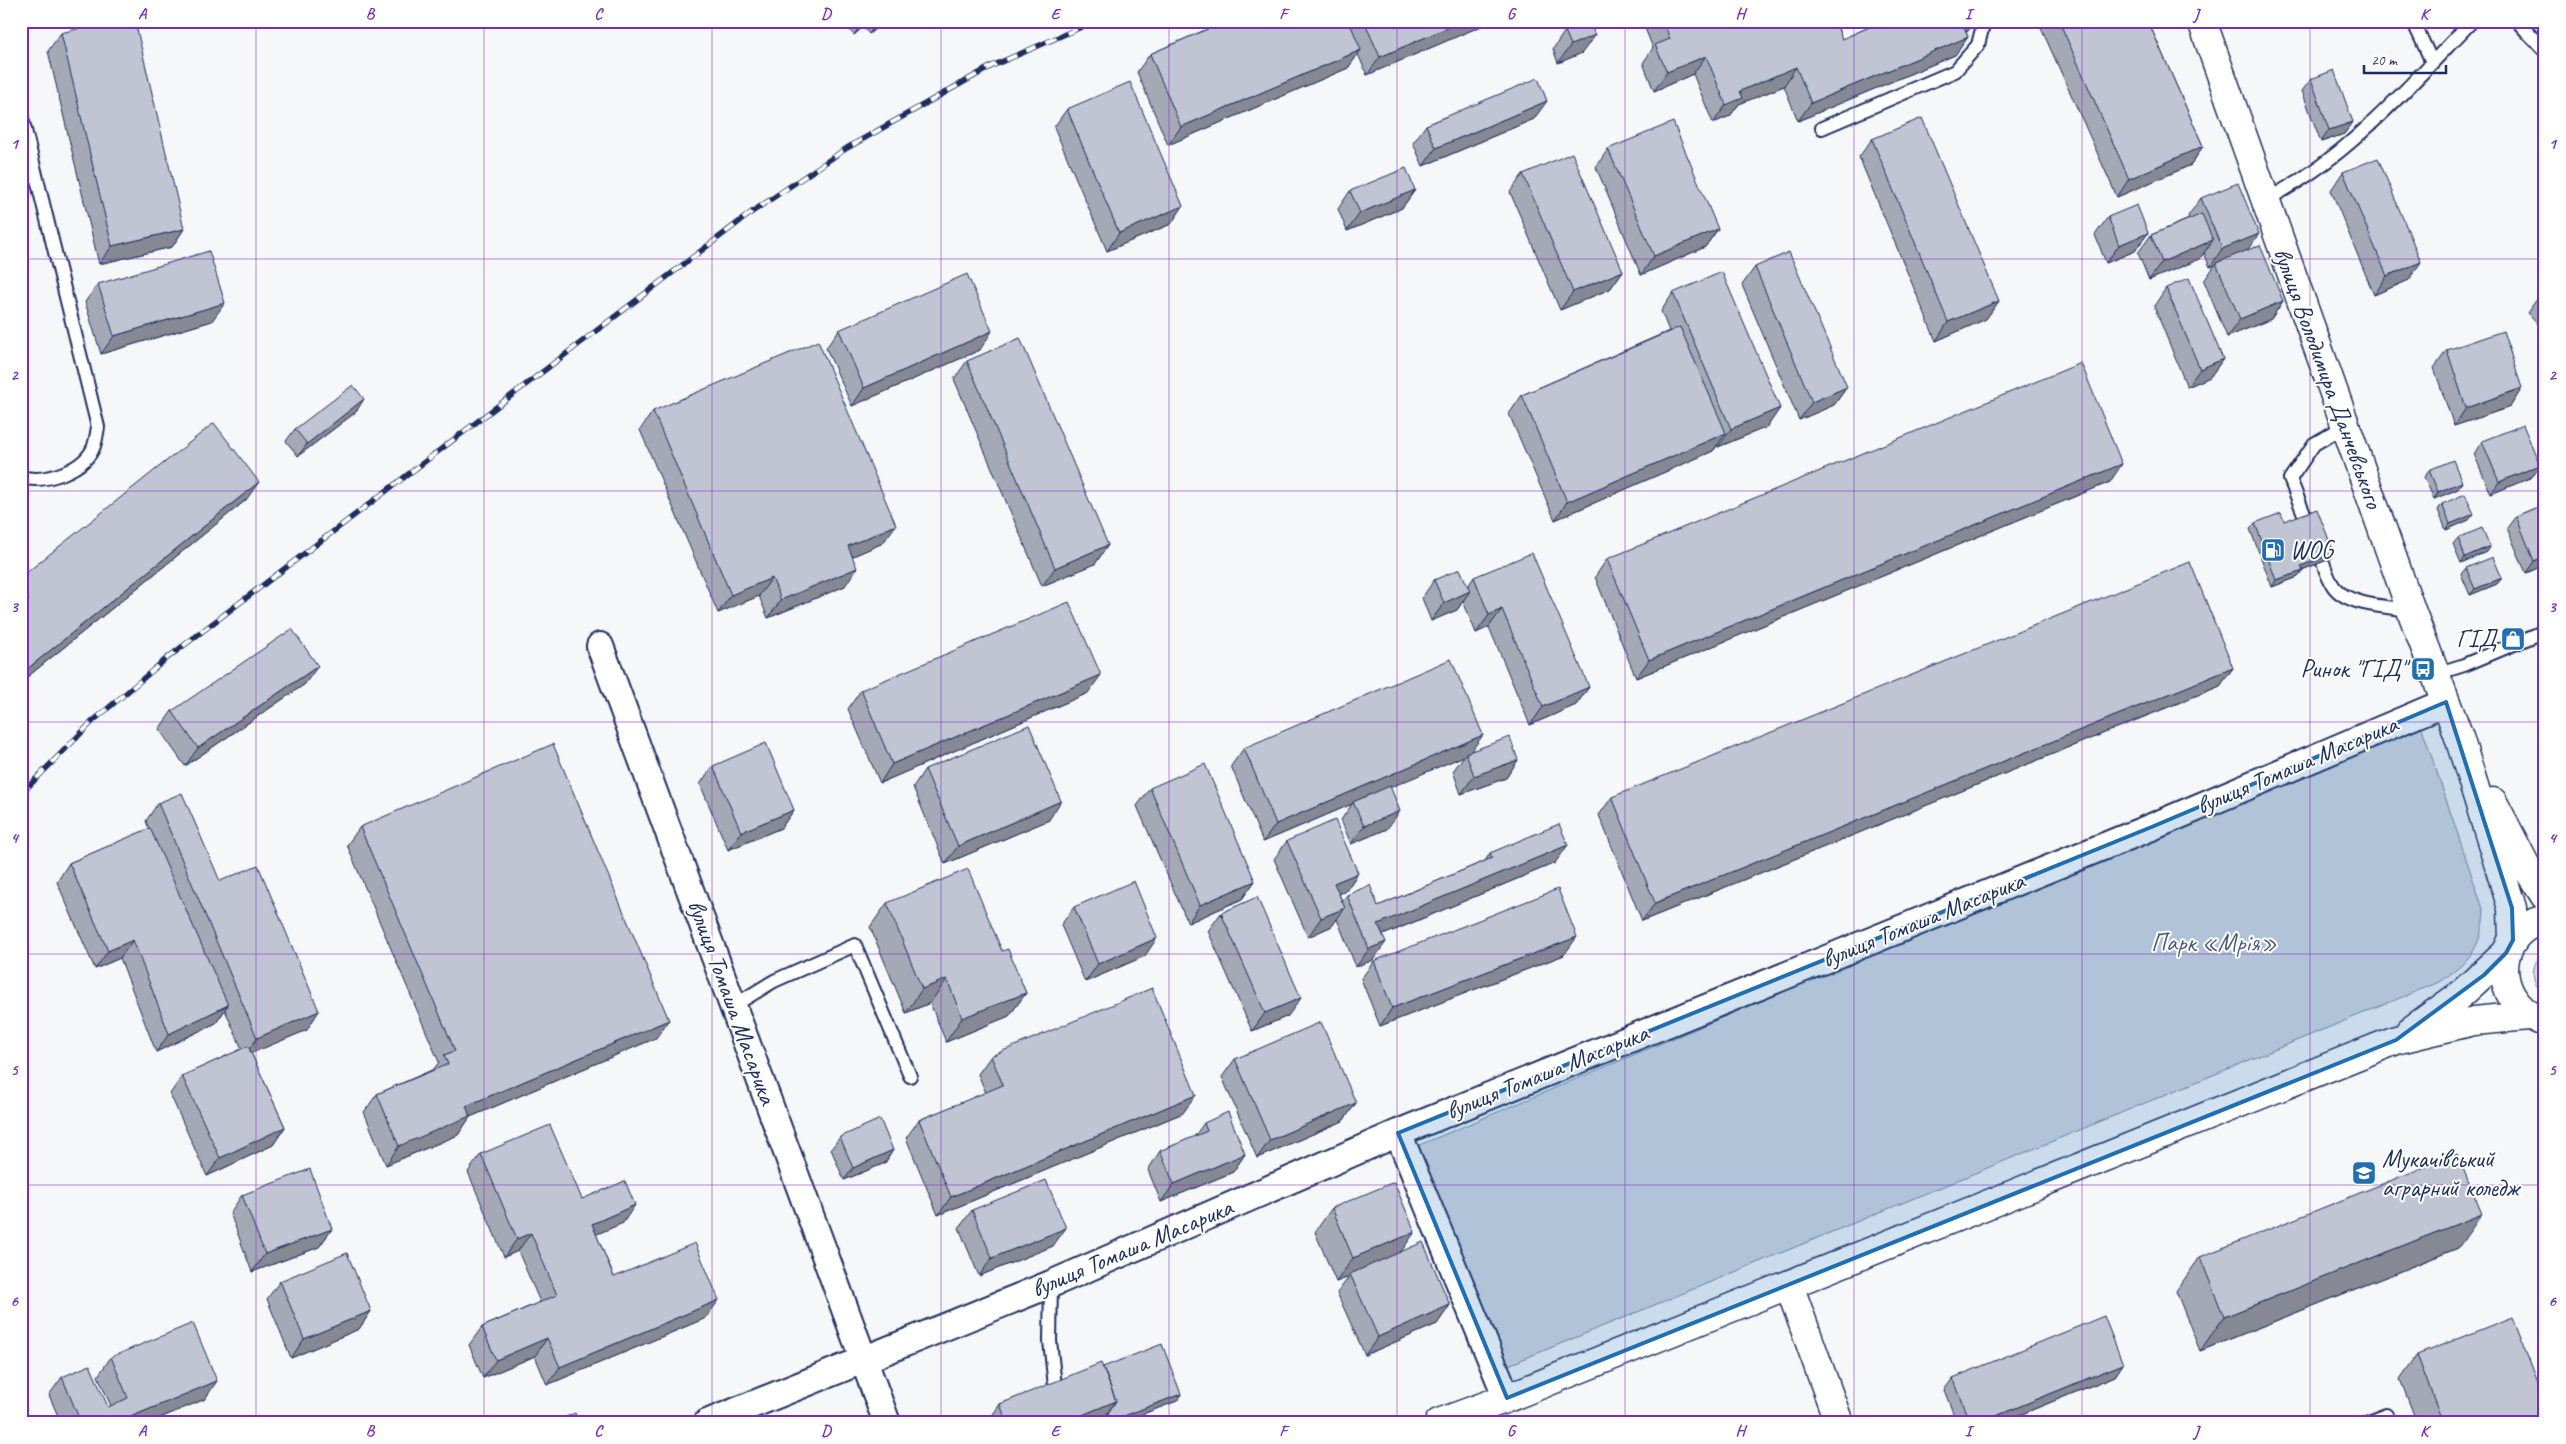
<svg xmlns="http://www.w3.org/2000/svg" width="2566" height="1444" font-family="Caveat,sans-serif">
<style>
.green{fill:#d6d9e2;stroke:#7884a0}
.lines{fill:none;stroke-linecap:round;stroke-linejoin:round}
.service-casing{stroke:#1b2f5e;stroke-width:16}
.minor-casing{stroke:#1b2f5e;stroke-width:30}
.tertiary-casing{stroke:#1b2f5e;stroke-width:31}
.primary-casing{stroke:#1b2f5e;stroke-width:31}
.service{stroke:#fff;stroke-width:12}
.minor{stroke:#fff;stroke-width:26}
.tertiary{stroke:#fff;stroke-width:28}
.primary{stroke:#fff;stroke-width:28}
.rail-casing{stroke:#1b2f5e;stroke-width:5.5}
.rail{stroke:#fff;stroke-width:4;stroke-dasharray:11;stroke-linecap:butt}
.wall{fill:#a5a9b5;stroke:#1b2f5e}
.shaded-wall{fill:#868994;stroke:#1b2f5e}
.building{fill:#c0c4d3;stroke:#1b2f5e}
.marked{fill:#1f6fb2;fill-opacity:0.2;stroke:#1f6fb2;stroke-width:4;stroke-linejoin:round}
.grid{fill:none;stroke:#7b2cbf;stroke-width:1;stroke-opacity:0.55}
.labels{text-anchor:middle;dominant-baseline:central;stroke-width:4;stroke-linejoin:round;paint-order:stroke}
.street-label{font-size:25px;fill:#1b2f5e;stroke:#fff}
.poi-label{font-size:25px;fill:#1b2f5e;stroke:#fff;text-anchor:start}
.park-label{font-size:25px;fill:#4a5a7f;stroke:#fff}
.neatline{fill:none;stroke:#7b2cbf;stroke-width:2}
.grid-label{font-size:16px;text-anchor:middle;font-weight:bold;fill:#7b2cbf}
</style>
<rect width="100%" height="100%" fill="#f6f7f9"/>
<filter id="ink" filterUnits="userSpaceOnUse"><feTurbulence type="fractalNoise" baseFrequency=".02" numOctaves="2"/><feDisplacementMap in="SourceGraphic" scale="10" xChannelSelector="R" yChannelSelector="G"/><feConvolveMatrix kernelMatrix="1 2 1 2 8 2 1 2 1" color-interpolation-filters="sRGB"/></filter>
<g filter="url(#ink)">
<path class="green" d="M2422 728 2484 912C2481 949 2469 962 2439 982L1504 1367 1417 1146 2168 830Z
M2545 952V994C2529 984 2530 962 2545 952Z"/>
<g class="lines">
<defs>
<path id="service" d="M2413 21 2432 62
M2517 21 2545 51
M21 114 98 427C97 433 96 440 94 446 85 470 45 484 21 477
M1822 128 1955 71 1978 45 1984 21
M2265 200C2345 161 2410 85 2472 21
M2310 529 2290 479 2314 444 2345 426
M2318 548C2323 560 2326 577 2334 587 2348 606 2390 607 2411 610
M2436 674 2464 665 2545 631
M733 1006 774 981 855 945 910 1076
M1051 1284 1050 1341 1056 1395
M2366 1423 2387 1415"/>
<path id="minor" d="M600 646 887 1423
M1398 1133 1507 1398
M707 1423 1051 1284 1398 1133 2154 826 2446 702"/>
<path id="tertiary" d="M2202 21 2411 610 2458 734 2512 908 2513 940
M2493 802 2527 868 2545 896
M1789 1285 1839 1423"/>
<path id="primary" d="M2539 1020C2491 999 2492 932 2545 919
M2410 1031 2460 995 2506 953
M1439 1423 1507 1398 2396 1040 2474 1021 2528 1016"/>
</defs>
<use href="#service" class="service-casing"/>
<use href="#minor" class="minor-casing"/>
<use href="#tertiary" class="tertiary-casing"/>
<use href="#primary" class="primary-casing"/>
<use href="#service" class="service"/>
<use href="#minor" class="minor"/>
<use href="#tertiary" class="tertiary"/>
<use href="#primary" class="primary"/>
<defs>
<path id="rail" d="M21 794 93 721 166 659 752 212 847 148 992 66 1095 21"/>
</defs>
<use href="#rail" class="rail-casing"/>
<use href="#rail" class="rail"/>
</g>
<path class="wall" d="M842 21H885L869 34 863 27 854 35Z
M1226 21H1493L1367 75 1358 54 1348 68 1168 145 1137 72 1150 54Z
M1642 21H1835L1842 39 1883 21H1975L1968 31 1966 32 1968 37 1955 55 1798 121 1784 86 1739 104 1730 116 1713 123 1693 74 1654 91 1643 63 1653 48Z
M2038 21H2148L2203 146 2191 165 2117 197Z
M1565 31 1582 53 1558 63 1553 49Z
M61 33 184 229 172 247 99 264 48 51Z
M2311 79 2353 122 2344 134 2321 142 2302 91Z
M1067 109 1183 206 1171 224 1107 251 1054 127Z
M1534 119 1423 166 1413 143 1426 125Z
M1872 139 1999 301 1986 319 1936 341 1859 157Z
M1608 149 1718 229 1705 247 1641 275 1596 167Z
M2343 172 2409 280 2374 295 2331 190Z
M1523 174 1623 271 1610 289 1560 310 1510 192Z
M1415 190 1402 208 1347 231 1338 209 1350 191Z
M2201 198 2247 250 2283 301 2271 319 2227 337 2204 281 2215 265 2210 267 2204 253 2200 259 2149 280 2138 253 2151 235 2189 219 2188 216Z
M2108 217 2148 233 2135 251 2106 263 2095 235Z
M1755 267 1847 387 1834 405 1799 420 1742 285Z
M98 284 212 321 101 354 85 302Z
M2166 288 2223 359 2210 377 2187 387 2154 306Z
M2545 290V332L2527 313 2540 295Z
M1673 293 1780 408 1767 427 1718 447V445L1713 451 1555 520 1509 414 1522 395 1669 331 1661 311Z
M839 330 980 350 852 406 826 348Z
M2447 350 2522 388 2510 407 2454 426 2434 368Z
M967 361 1108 545 1095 564 1042 586 954 379Z
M653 411 883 543 853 556 845 586 768 618 759 596 718 613 640 430Z
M356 412 298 456 286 441 295 429Z
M2482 441 2532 477 2491 494 2474 454Z
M2429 470 2458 489 2434 499 2424 477Z
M2110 482 1636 678 1595 577 1607 559Z
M246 500 21 682V577Z
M2442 504 2469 520 2446 530 2438 510Z
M2545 504V565L2526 573 2507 528 2516 516Z
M2284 521 2334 553 2330 559 2302 570 2303 571 2298 577 2272 587 2250 529 2255 523Z
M2458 538 2486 552 2461 563 2453 544Z
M2466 568 2502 578 2497 584 2470 595 2461 574Z
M1474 577 1589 687 1576 705 1530 725 1489 627 1476 633 1463 601 1457 610 1431 621 1422 598 1434 580 1468 586Z
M2233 668 2220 686 1642 921 1599 815 1612 797Z
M305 684 185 766 159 729 172 711Z
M861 690 1088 693 880 783 848 709Z
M1244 748 1472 751 1518 760 1506 778 1461 794 1453 771 1464 756 1390 787 1387 829 1351 844 1341 820 1352 804 1263 842 1231 766Z
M713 766 794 810 781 828 728 850 700 784Z
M925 769 1049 820 945 864 913 787Z
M1150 788 1255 881 1242 899 1188 923 1137 806Z
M158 803 220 881 307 1030 251 1053 285 1127 273 1145 207 1176 170 1094 182 1076 242 1049 225 1010 216 1023 156 1052 120 958 95 969 57 882 69 863 149 829 146 821Z
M360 827 656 1038 470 1117 458 1135 386 1165 364 1112 377 1094 434 1069 439 1062 347 845Z
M1287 841 1358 873 1346 891 1339 894 1342 901 1347 895 1378 906 1485 861 1490 853 1555 863 1383 935 1373 960 1356 967 1337 919 1332 926 1308 937 1274 859Z
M887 903 1002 951 1026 993 1009 1016 946 1042 930 1003 906 1013 870 927Z
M1074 907 1145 956 1085 982 1061 925Z
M1221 913 1288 1016 1252 1031 1208 931Z
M1564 955 1380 1026 1361 979 1374 961Z
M991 1056 1183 1113 938 1215 906 1138 919 1120 986 1093 978 1074Z
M1235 1059 1356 1103 1343 1121 1257 1158 1222 1077Z
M1204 1123 1245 1154 1233 1172 1161 1202 1148 1170 1160 1151 1194 1137Z
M840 1137 893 1150 885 1163 844 1180 831 1149Z
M481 1154 582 1199 623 1223 596 1234 614 1277 706 1318 547 1385 535 1356 483 1378 469 1345 482 1327 540 1302 518 1251 504 1257 468 1172Z
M242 1195 332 1229 319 1247 252 1272 230 1213Z
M1332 1208 1401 1252 1450 1305 1437 1324 1365 1355 1337 1293 1349 1277 1336 1282 1315 1232Z
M972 1210 1053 1246 979 1276 959 1228Z
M2458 1248 2200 1351 2176 1291 2200 1257Z
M280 1281 371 1311 359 1329 291 1358 267 1299Z
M2417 1355 2545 1423H2417L2400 1379Z
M111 1357 205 1399 148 1423H61L49 1395 62 1377 108 1407 111 1406 98 1376Z
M2123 1364 2115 1376 2000 1423H1957L1944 1390 1953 1378Z
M1103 1367 1181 1394 1177 1401 1119 1423H1105L1103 1419 1094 1423H987L1000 1404Z"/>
<path class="shaded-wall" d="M863 21H867L863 27 854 35Z
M878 21H885L869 34Z
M1463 21H1493L1367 75 1380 57Z
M1961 21H1975L1968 31 1948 39Z
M1595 35 1582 53 1558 63 1571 45Z
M1968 37 1955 55 1798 121 1811 103Z
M1361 50 1348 68 1168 145 1181 127Z
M1706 56 1693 74 1654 91 1667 72Z
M1796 67 1784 86 1739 104 1730 116 1713 123 1726 105 1740 91Z
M1547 101 1534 119 1423 166 1436 148Z
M2353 122 2344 134 2321 142 2329 130Z
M2203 146 2191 165 2117 197 2129 179Z
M1415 190 1402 208 1347 231 1360 213Z
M1183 206 1171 224 1107 251 1119 233Z
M184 229 172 247 99 264 112 246Z
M1718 229 1705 247 1641 275 1654 256Z
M2148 233 2135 251 2106 263 2119 245Z
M2259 234 2246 252 2216 263 2215 265 2210 267 2222 249Z
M2213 240 2200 259 2149 280 2162 262Z
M2421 262 2409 280 2374 295 2387 276Z
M1623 271 1610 289 1560 310 1573 292Z
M1999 301 1986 319 1936 341 1948 322Z
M2283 301 2271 319 2227 337 2240 319Z
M225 303 212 321 101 354 114 336Z
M992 331 980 350 852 406 864 388Z
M2223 359 2210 377 2187 387 2200 369Z
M1847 387 1834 405 1799 420 1812 402Z
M2522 388 2510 407 2454 426 2466 408Z
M364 399 356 412 298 456 307 444Z
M1780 408 1767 427 1718 447 1731 429Z
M1726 433 1713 451 1555 520 1567 502Z
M2122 464 2110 482 1636 678 1649 660Z
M2540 465 2532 477 2491 494 2499 482Z
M259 482 246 500 21 682V674Z
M2462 482 2458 489 2434 499 2438 492Z
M2474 514 2469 520 2446 530 2450 524Z
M896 525 883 543 835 564 848 546Z
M1108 545 1095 564 1042 586 1055 568Z
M2490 546 2486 552 2461 563 2465 557Z
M2334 553 2330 559 2296 572 2301 566Z
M2545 556V565L2526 573 2534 561Z
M857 568 845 586 768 618 781 600Z
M2303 571 2298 577 2272 587 2276 580Z
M772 578 759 596 718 613 731 595Z
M2502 578 2497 584 2470 595 2475 589Z
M1470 591 1457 610 1431 621 1444 603Z
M1502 609 1489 627 1476 633 1489 615Z
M318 666 305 684 185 766 198 748Z
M2233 668 2220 686 1642 921 1655 903Z
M1101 675 1088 693 880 783 892 764Z
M1589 687 1576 705 1530 725 1543 707Z
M1483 735 1470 753H1466L1464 756 1354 803 1353 802 1352 804 1263 842 1276 824Z
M1518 760 1506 778 1461 794 1474 776Z
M1061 801 1049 820 945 864 958 846Z
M794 810 781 828 728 850 741 832Z
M1400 811 1387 829 1351 844 1364 826Z
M1568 845 1555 863 1366 942 1378 924Z
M1358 873 1346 891 1322 901 1334 883Z
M1255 881 1242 899 1188 923 1200 905Z
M1345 908 1332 926 1308 937 1321 918Z
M1577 937 1564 955 1380 1026 1392 1008Z
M1157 938 1145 956 1085 982 1098 964Z
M133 940 120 958 95 969 108 951Z
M1386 942 1373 960 1356 967 1369 949Z
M947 979 930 1003 906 1013 922 989Z
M1026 993 1009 1016 946 1042 962 1018Z
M1301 998 1288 1016 1252 1031 1265 1013Z
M228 1005 216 1023 156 1052 169 1034Z
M319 1011 307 1030 245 1056 257 1038Z
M669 1020 656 1038 470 1117 458 1135 386 1165 399 1146 466 1106Z
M1196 1095 1183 1113 938 1215 951 1197Z
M1356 1103 1343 1121 1257 1158 1270 1140Z
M285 1127 273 1145 207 1176 220 1158Z
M893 1150 885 1163 844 1180 853 1168Z
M1245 1154 1233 1172 1161 1202 1174 1184Z
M635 1205 623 1223 579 1242 592 1224Z
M2482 1214 2458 1248 2200 1351 2224 1317Z
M1066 1228 1053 1246 979 1276 992 1258Z
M332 1229 319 1247 252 1272 265 1254Z
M1415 1232 1398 1256 1350 1274 1349 1277 1336 1282 1353 1258Z
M531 1233 518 1251 504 1257 517 1239Z
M719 1300 706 1318 547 1385 560 1367Z
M1450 1305 1437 1324 1365 1355 1378 1337Z
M371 1311 359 1329 291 1358 304 1339Z
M547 1338 535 1356 483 1378 496 1360Z
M2123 1364 2115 1376 2000 1423H1979Z
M217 1381 205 1399 148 1423H116Z
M1181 1394 1177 1401 1119 1423H1110L1111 1421Z
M1116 1401 1103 1419 1094 1423H1063Z"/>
<path class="building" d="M108 21H135L184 229 112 246 61 33Z
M1226 21H1349L1361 50 1181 127 1150 54Z
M1364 21H1463L1380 57Z
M1589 21 1595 35 1571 45 1565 31Z
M1663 21H1835L1842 39 1883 21H1961L1968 37 1811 103 1796 67 1740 91 1743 98 1726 105 1706 56 1667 72 1655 45 1670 39Z
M2059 21H2148L2203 146 2129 179Z
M2334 70 2353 122 2329 130 2311 79Z
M1538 78 1547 101 1436 148 1426 125Z
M1130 82 1183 206 1119 233 1067 109Z
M1922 118 1999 301 1948 322 1872 139Z
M1673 122 1718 229 1654 256 1608 149Z
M1572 153 1623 271 1573 292 1523 174Z
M2378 158 2421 262 2387 276 2343 172Z
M1406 168 1415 190 1360 213 1350 191Z
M2238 183 2259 234 2222 249 2201 198Z
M2137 205 2148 233 2119 245 2108 217Z
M2202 214 2213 240 2162 262 2151 235Z
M2260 245 2283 301 2240 319 2216 263Z
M209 251 225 303 114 336 98 284Z
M1789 252 1847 387 1812 402 1755 267Z
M1722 272 1780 408 1731 429 1673 293Z
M967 274 992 331 864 388 839 330Z
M2189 278 2223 359 2200 369 2166 288Z
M2545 290V300L2540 295Z
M1680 327 1726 433 1567 502 1522 395Z
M2503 331 2522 388 2466 408 2447 350Z
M1020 338 1108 545 1055 568 967 361Z
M818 341 896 525 848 546 857 568 781 600 772 578 731 595 653 411Z
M2081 363 2122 464 1649 660 1607 559Z
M353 385 364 399 307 444 295 429Z
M214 423 259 482 21 674V606L29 600 21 591V577Z
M2523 425 2540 465 2499 482 2482 441Z
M2453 460 2462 482 2438 492 2429 470Z
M2465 494 2474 514 2450 524 2442 504Z
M2545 504V556L2534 561 2516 516Z
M2317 509 2334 553 2301 566 2303 571 2276 580 2255 523 2281 513 2284 521Z
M2482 528 2490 546 2465 557 2458 538Z
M1532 553 1589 687 1543 707 1502 609 1489 615 1474 577Z
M2493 557 2502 578 2475 589 2466 568Z
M2190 562 2233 668 1655 903 1612 797Z
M1460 569 1470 591 1444 603 1434 580Z
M1069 602 1101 675 892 764 861 690Z
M292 629 318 666 198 748 172 711Z
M1451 659 1483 735 1276 824 1244 748Z
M1029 725 1061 801 958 846 925 769Z
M1510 737 1518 760 1474 776 1466 753Z
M766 743 794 810 741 832 713 766Z
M553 744 669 1020 466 1106 470 1116 399 1146 377 1094 448 1064 444 1055 455 1051 360 827Z
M1205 764 1255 881 1200 905 1150 788Z
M1390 786 1400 811 1364 826 1353 802Z
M182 793 220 881 258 865 319 1011 257 1038 158 803Z
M1335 820 1358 873 1334 883 1345 908 1321 918 1287 841Z
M1559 824 1568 845 1378 924 1386 942 1369 949 1347 895 1370 885 1378 906 1492 858 1490 853Z
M150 828 228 1005 169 1034 133 940 108 951 69 863Z
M968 869 1002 951 1008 949 1026 993 962 1018 947 979 922 989 887 903Z
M1134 881 1157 938 1098 964 1074 907Z
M1558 889 1577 937 1392 1008 1374 961Z
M1257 897 1301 998 1265 1013 1221 913Z
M1152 988 1196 1095 951 1197 919 1120 1003 1085 991 1056Z
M1321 1022 1356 1103 1270 1140 1235 1059Z
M248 1046 285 1127 220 1158 182 1076Z
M1228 1112 1245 1154 1174 1184 1160 1151 1207 1131 1204 1123Z
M880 1119 893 1150 853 1168 840 1137Z
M550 1125 582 1199 625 1181 635 1205 592 1224 614 1277 695 1243 719 1300 560 1367 547 1338 496 1360 482 1327 557 1295 531 1233 517 1239 481 1154Z
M2457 1154 2482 1214 2224 1317 2200 1257Z
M310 1169 332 1229 265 1254 242 1195Z
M1046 1180 1066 1228 992 1258 972 1210Z
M1394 1182 1415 1232 1353 1258 1332 1208Z
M1423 1242 1450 1305 1378 1337 1350 1274Z
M347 1253 371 1311 304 1339 280 1281Z
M2104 1316 2123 1364 1979 1423H1971L1953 1378Z
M2512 1317 2545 1401V1423H2443L2417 1355Z
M193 1323 217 1381 116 1423H81L62 1377 90 1365 108 1407 128 1398 111 1357Z
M1162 1344 1181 1394 1111 1421 1108 1413 1116 1401 1103 1367Z
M1101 1363 1116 1401 1063 1423H1007L1000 1404Z
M575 1413 579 1423H552Z"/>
</g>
<path class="marked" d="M2446 702 2512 908 2513 940 2506 953 2484 975 2396 1040 1507 1398 1398 1133 2154 826Z"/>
<path class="grid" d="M256 21V1423M484 21V1423M712 21V1423M941 21V1423M1169 21V1423M1397 21V1423M1625 21V1423M1854 21V1423M2082 21V1423M2310 21V1423M21 259H2545M21 491H2545M21 722H2545M21 954H2545M21 1185H2545"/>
<defs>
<symbol id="fuel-square" viewBox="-11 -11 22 22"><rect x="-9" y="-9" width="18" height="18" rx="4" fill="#1f6fb2" stroke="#fff"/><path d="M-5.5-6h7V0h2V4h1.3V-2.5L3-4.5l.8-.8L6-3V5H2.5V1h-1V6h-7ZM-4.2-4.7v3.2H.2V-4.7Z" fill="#fff"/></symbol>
<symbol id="shop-square" viewBox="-11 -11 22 22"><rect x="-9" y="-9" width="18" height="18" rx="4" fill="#1f6fb2" stroke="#fff"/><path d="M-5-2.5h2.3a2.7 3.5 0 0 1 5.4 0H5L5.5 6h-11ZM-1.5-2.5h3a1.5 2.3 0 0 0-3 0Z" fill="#fff"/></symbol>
<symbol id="bus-square" viewBox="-11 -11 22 22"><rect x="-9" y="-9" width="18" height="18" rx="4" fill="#1f6fb2" stroke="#fff"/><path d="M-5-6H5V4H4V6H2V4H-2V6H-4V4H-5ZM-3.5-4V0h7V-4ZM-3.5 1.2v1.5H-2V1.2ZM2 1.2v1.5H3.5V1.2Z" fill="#fff"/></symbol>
<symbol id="university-square" viewBox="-11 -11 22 22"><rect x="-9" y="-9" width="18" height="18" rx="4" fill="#1f6fb2" stroke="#fff"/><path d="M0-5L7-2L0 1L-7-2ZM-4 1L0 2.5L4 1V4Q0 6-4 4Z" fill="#fff"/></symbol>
</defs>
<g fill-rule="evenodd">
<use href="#fuel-square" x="2259" y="536" width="28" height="28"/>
<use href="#shop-square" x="2499" y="625" width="28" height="28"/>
<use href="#bus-square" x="2409" y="655" width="28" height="28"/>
<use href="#university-square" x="2350" y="1159" width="28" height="28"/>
</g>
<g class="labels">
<g class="street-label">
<text transform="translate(2328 378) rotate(70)">вулиця Володимира Данчевського</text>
<text transform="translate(2297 765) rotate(-23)">вулиця Томаша Масарика</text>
<text transform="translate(1923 920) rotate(-22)">вулиця Томаша Масарика</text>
<text transform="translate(732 1002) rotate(70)">вулиця Томаша Масарика</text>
<text transform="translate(1547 1072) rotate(-22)">вулиця Томаша Масарика</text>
<text transform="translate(1132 1248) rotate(-23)">вулиця Томаша Масарика</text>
</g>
<g class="poi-label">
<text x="2290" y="550">WOG</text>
<text x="2496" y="639" text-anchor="end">ГІД</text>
<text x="2406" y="669" text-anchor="end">Ринок "ГІД"</text>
<text x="2382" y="1159">Мукачівський<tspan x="2382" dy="29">аграрний коледж</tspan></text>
</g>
<g class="park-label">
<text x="2214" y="943">Парк «Мрія»</text>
</g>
</g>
<rect width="2566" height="1444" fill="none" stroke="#fff" stroke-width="55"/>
<path d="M2364 65v8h82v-8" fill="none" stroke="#1b2f5e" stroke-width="2.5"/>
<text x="2371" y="65" font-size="15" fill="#1b2f5e" stroke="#ffffff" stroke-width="4" paint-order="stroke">20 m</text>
<rect x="28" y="28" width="2510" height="1388" class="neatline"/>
<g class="grid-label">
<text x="142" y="19">A</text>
<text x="370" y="19">B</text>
<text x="598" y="19">C</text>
<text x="826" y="19">D</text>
<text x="1055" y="19">E</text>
<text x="1283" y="19">F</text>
<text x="1511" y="19">G</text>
<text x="1740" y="19">H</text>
<text x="1968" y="19">I</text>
<text x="2196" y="19">J</text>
<text x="2424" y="19">K</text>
<text x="14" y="149">1</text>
<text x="2552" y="149">1</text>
<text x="14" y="380">2</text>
<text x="2552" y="380">2</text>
<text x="14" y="612">3</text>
<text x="2552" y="612">3</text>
<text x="14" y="843">4</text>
<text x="2552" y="843">4</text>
<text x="14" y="1075">5</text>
<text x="2552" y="1075">5</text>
<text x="14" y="1306">6</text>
<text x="2552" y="1306">6</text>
<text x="142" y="1436">A</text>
<text x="370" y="1436">B</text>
<text x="598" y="1436">C</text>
<text x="826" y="1436">D</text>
<text x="1055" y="1436">E</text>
<text x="1283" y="1436">F</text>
<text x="1511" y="1436">G</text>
<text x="1740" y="1436">H</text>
<text x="1968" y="1436">I</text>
<text x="2196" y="1436">J</text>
<text x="2424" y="1436">K</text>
</g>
</svg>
